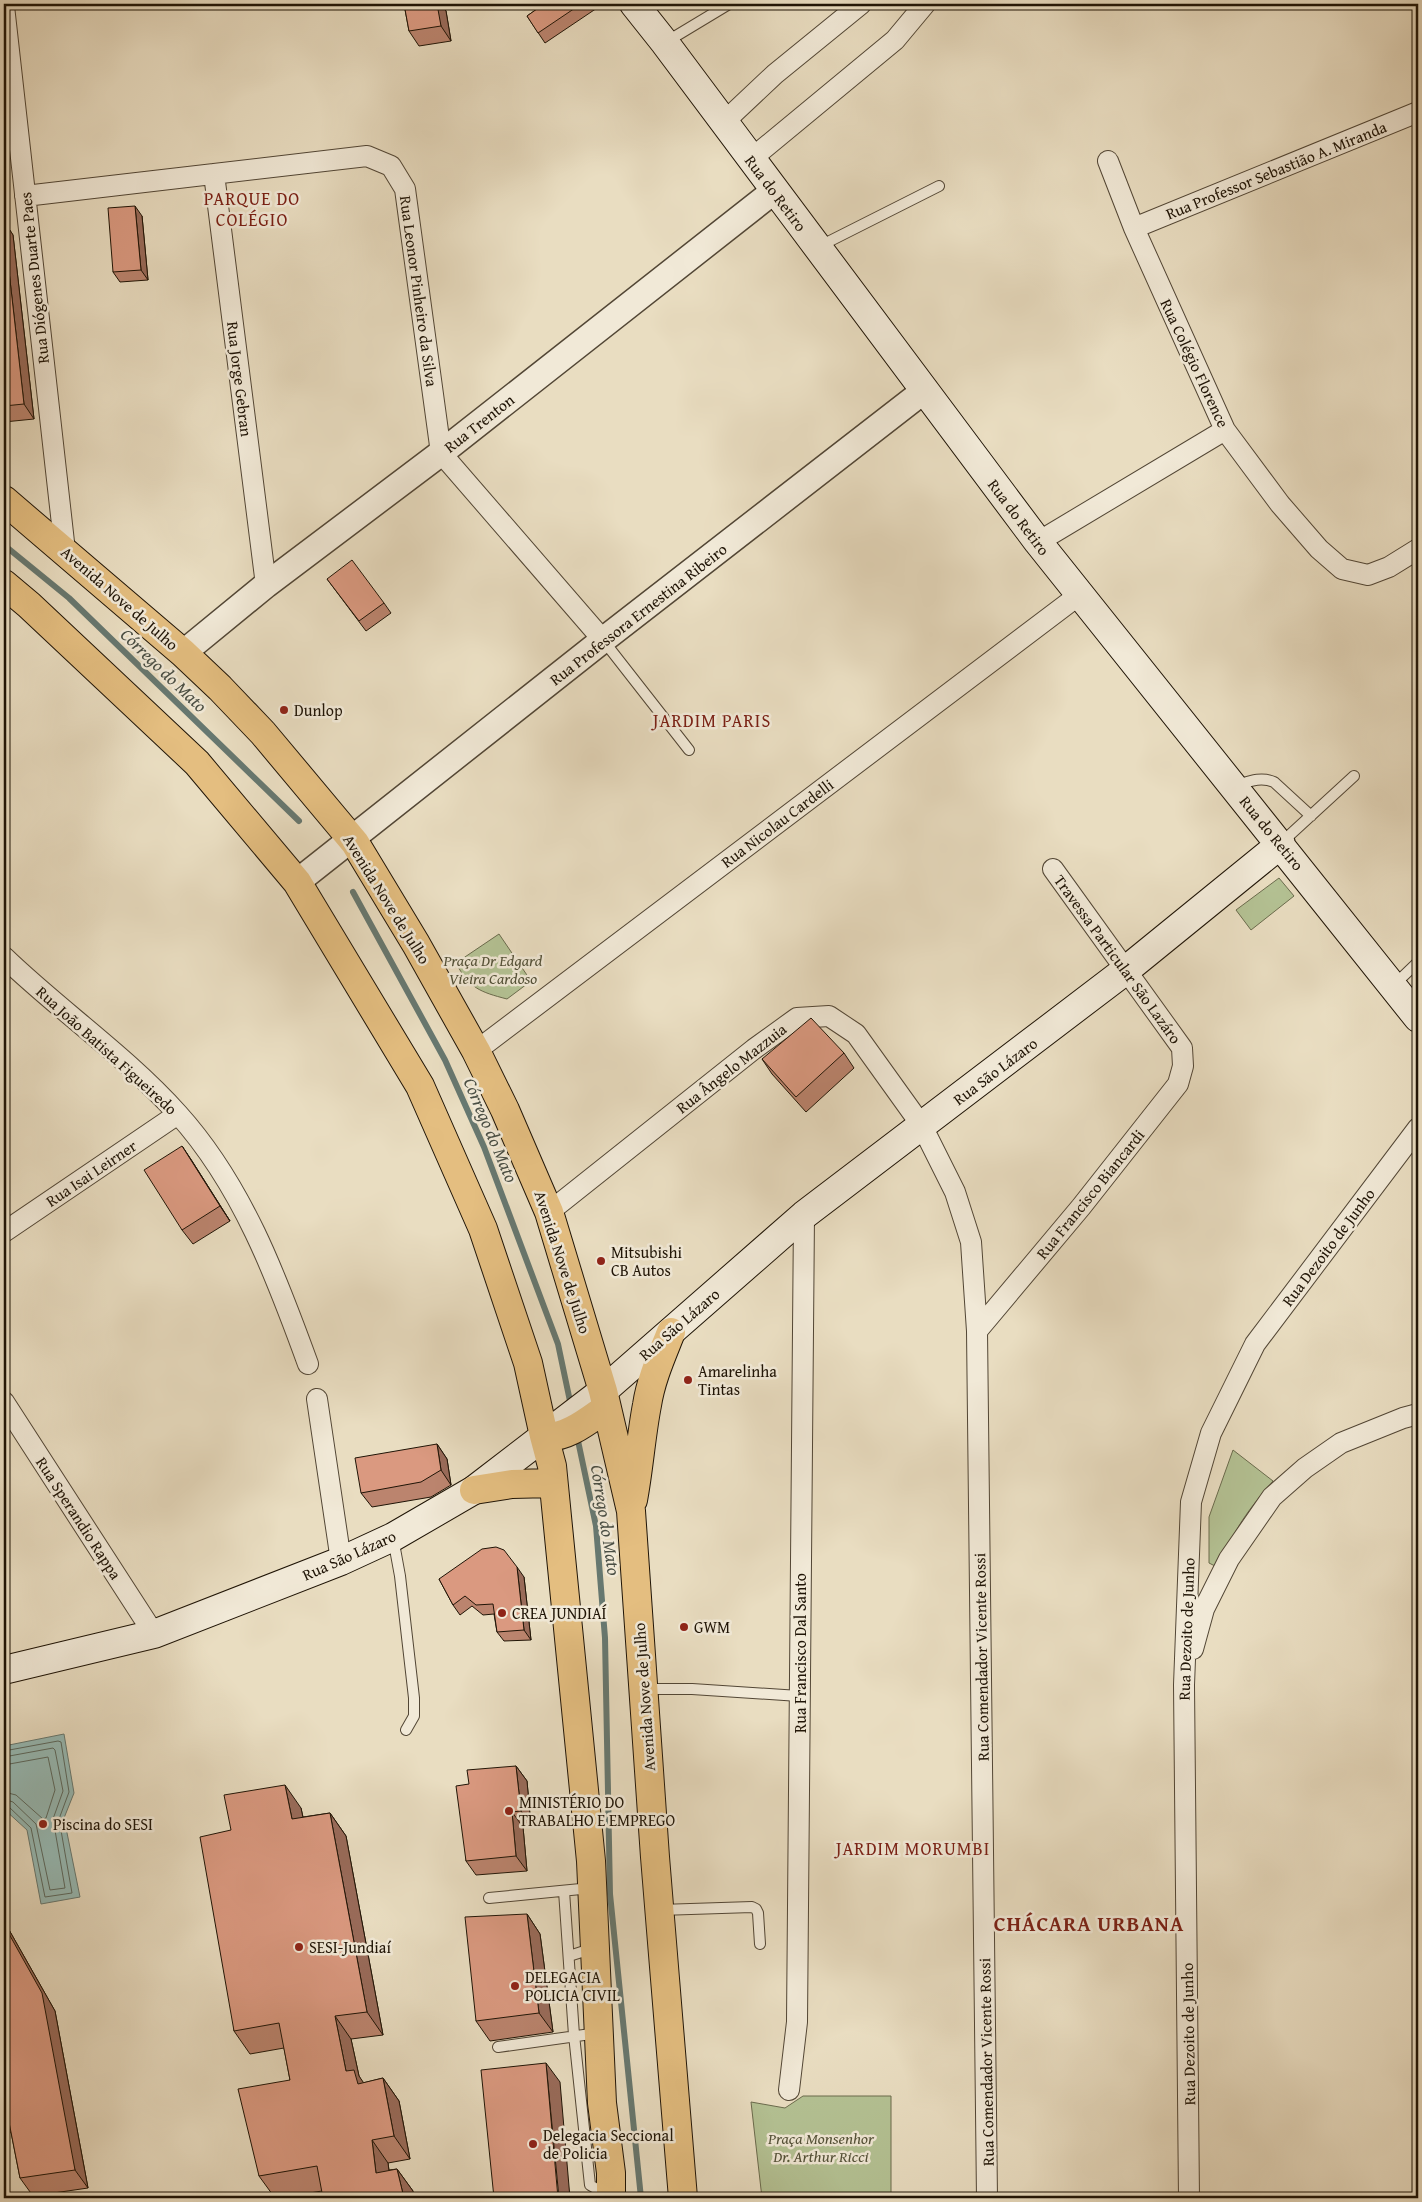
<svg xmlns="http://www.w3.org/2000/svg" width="1422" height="2202" font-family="'Gentium Book Plus',serif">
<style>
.green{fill:#b4c294;stroke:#6a6b4d}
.water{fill:#97bbb6;stroke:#677870}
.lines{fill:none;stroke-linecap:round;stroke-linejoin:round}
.shore{stroke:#5b685e;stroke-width:1}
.stream{stroke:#677870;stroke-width:6}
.service-casing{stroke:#524635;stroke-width:12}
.minor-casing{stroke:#524635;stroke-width:22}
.tertiary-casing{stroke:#524635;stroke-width:28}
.secondary-casing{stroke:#1f1406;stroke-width:30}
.primary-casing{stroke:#1f1406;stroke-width:30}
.service{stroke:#f1e9d7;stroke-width:10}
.minor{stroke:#f1e9d7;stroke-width:20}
.tertiary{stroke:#f1e9d7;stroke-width:25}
.secondary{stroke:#f1e9d7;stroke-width:28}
.primary{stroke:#e4be80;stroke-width:28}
.wall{fill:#bb846e;stroke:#1f1406}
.shaded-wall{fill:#996b5a;stroke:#1f1406}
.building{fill:#da9980;stroke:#1f1406}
.poi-dot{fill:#8f2418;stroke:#f1e9d7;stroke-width:2}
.labels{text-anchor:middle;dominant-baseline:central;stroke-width:5;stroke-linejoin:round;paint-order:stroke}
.street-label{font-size:16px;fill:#1f1406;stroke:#f1e9d7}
.poi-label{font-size:16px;fill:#1f1406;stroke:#f1e9d7;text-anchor:start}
.park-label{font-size:16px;font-style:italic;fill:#535138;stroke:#f1e9d7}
.neighbourhood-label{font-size:18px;letter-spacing:1px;fill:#7a1f14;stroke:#f1e9d7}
.water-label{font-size:18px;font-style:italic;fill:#494e44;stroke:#f1e9d7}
.district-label{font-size:21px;font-weight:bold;letter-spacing:1px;fill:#7a1f14;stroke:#f1e9d7}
</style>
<rect width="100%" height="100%" fill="#e9ddc1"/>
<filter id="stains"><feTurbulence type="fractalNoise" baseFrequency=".004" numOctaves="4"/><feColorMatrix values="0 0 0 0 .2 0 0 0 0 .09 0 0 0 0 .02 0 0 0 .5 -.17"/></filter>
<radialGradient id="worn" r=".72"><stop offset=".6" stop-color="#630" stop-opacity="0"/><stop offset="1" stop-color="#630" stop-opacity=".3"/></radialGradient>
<path class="green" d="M1279 878 1294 896 1251 930 1236 910Z
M499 934 531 981 507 999C480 992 469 988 456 963Z
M1233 1450 1273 1481C1248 1510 1234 1529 1220 1565L1215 1566 1209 1563V1517Z
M803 2096H891V2198H762L751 2102 785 2108Z"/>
<path class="water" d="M64 1734 74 1793 64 1818 80 1897 41 1904 27 1830 4 1809V1746Z"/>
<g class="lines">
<path class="shore" d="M4 1751 58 1741 61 1742 69 1792 59 1819 72 1893 45 1897 31 1828 9 1807 4 1806
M4 1757 53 1748 55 1750 63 1791 53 1819 65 1888 50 1890 36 1824 13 1802 4 1799
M4 1765 48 1757 55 1790 46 1818 43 1819 16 1795 4 1792"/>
<path class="stream" d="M4 545 69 598 299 821
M353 892 445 1060 484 1147 558 1344 571 1406
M577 1436 596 1526 605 1638 610 1894 641 2198"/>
<defs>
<path id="service" d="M666 42 729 4
M820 246 939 186
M603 640 689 750
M1235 786C1248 782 1260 776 1274 782L1311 816
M1281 843 1354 776
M1394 985 1418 962
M393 1538 400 1576 414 1698V1716L406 1730
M644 1689H692L799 1696
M564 1891 574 2035 590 2185 597 2189 609 2190
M489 1898 591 1888
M660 1910 752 1907 756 1909 758 1913 760 1944
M569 1956 594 1948
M498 2047 598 2033"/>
<path id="minor" d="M4 6 65 551
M724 122 775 74 861 4
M751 159 895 40 925 4
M1108 161 1134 228 1225 430 1280 504 1319 549 1342 569 1368 575 1389 567 1418 549
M214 174 266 585
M25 196 367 156 391 166 405 189 441 453 603 640
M1134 228 1418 112
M1038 542 1225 430
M4 957C60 1011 126 1056 178 1114 242 1185 276 1276 308 1364
M476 1051 1079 595
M549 1212 754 1049 797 1018 829 1016 856 1034 922 1126 955 1192 971 1242 977 1331 987 2198
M4 1232 178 1114
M977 1331 1081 1207 1178 1084 1183 1066 1182 1048 1053 869
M317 1399 341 1561
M4 1402 154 1634
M1193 1649 1204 1609 1229 1559 1272 1497 1305 1468 1341 1443 1403 1418 1418 1414
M789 2090 797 2022 804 1215
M1189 2198 1184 1685 1191 1502 1211 1433 1255 1344 1418 1128"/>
<path id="tertiary" d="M183 653 266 585 441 453 774 191
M297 882 603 640 925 390"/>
<path id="secondary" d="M634 4 665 43 1038 542 1418 1018
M4 1670 154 1634 341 1561 393 1537 474 1490 603 1391 804 1215 1126 970 1281 844"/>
<path id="primary" d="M4 500 183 653 220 688 263 733 355 843 416 944 476 1051 505 1110 549 1212 603 1391 631 1511 655 1857 683 2198
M4 584 29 605 197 763 297 882 420 1086 483 1229 528 1363 544 1436C565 1440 590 1419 606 1408
M544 1436 552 1466 591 1861 602 2103 611 2173V2198
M474 1490 512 1484 553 1483
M633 1500C639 1468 641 1436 647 1405 651 1379 662 1355 671 1332"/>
</defs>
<use href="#service" class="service-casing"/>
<use href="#minor" class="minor-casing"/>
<use href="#tertiary" class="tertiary-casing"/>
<use href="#secondary" class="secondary-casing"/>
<use href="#primary" class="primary-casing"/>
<use href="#service" class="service"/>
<use href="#minor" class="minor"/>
<use href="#tertiary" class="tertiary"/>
<use href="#secondary" class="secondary"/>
<use href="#primary" class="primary"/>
</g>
<path class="wall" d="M404 4H441L446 11 451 41 419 46 409 31Z
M544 4H603L545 43 527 16Z
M142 216 148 280 120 282 113 272Z
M4 221 13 235 34 419 4 422Z
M327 579 384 603 391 613 366 631Z
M844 1053 854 1068 806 1112 772 1074 762 1059Z
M182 1146 192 1161 230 1221 193 1244 182 1230Z
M437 1444 447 1459 451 1485 431 1497 372 1507 361 1493Z
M524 1577 531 1640 504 1641 497 1632 494 1614 483 1615 472 1606 460 1615 453 1605 439 1579Z
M516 1766 527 1781 531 1826 523 1827 527 1871 476 1875 466 1861 469 1784Z
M301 1808 303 1817 330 1813 346 1836 383 2035 351 2039 359 2076 363 2083 383 2078 399 2101 410 2159 388 2163 389 2170 397 2169 413 2191H322L279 2198H275L259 2176 290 2080 284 2048 250 2054 234 2031 231 1830Z
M527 1914 540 1934 553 2032 490 2041 476 2021Z
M4 1921 55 2011 88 2188 33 2196 20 2178 11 2132 4 2133Z"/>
<path class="shaded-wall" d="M434 4H441L446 11 451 41 441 26Z
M135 206 142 216 148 280 141 270Z
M4 221 13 235 34 419 24 404 4 227Z
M182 1146 192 1161 230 1221 220 1206Z
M437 1444 447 1459 451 1485 441 1470Z
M517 1567 524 1577 531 1640 524 1630Z
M516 1766 527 1781 531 1826 521 1811Z
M285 1785 301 1808 308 1842 292 1819Z
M512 1812 523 1827 527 1871 516 1856Z
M330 1813 346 1836 383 2035 367 2012Z
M527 1914 540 1934 553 2032 539 2013Z
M4 1921 55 2011 88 2188 75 2170 4 1925Z
M335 2016 351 2039 359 2076 370 2092 374 2107 346 2071Z
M546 2063 560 2082 570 2198H559Z
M383 2078 399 2101 410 2159 394 2136Z
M372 2140 388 2163 392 2196 376 2173Z
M397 2169 413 2191 415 2198H404Z"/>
<path class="building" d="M404 4H437L441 26 409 31Z
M544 4H581L538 33 527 16Z
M135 206 141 270 113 272 108 208Z
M4 227 24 404 4 406Z
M352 560 384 603 359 621 327 579Z
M811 1018 844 1053 796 1097 762 1059Z
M182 1146 220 1206 182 1230 144 1170Z
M437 1444 441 1470 421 1482 361 1493 355 1458Z
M496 1547 504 1550 517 1567 524 1630 497 1632 493 1604 476 1605 465 1596 453 1605 439 1579 482 1549Z
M516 1766 521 1811 512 1812 516 1856 466 1861 456 1786 469 1784 467 1770Z
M285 1785 292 1819 330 1813 367 2012 335 2016 346 2071 354 2070 358 2084 383 2078 394 2136 372 2140 376 2173 397 2169 404 2198H323L317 2166 259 2176 238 2089 290 2080 279 2023 234 2031 200 1837 231 1830 224 1795Z
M527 1914 539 2013 476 2021 465 1917Z
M4 1925 42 1993 75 2170 20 2178 7 2112 4 2113Z
M546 2063 558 2198H494L481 2070Z"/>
<g class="poi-dot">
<circle cx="284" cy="710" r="5"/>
<circle cx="601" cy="1261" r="5"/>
<circle cx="688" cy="1380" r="5"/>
<circle cx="502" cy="1613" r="5"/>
<circle cx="684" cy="1627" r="5"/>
<circle cx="509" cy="1811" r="5"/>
<circle cx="43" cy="1824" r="5"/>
<circle cx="299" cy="1947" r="5"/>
<circle cx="515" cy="1986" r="5"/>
<circle cx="533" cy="2144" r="5"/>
</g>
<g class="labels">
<g class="street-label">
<text transform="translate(1276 170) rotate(-22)">Rua Professor Sebastião A. Miranda</text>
<text transform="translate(776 193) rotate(53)">Rua do Retiro</text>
<text transform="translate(34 278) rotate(-96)">Rua Diógenes Duarte Paes</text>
<text transform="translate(419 291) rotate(82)">Rua Leonor Pinheiro da Silva</text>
<text transform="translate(1195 363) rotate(65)">Rua Colégio Florence</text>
<text transform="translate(240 379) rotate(83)">Rua Jorge Gebran</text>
<text transform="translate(479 423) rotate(-38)">Rua Trenton</text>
<text transform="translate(1019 517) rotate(53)">Rua do Retiro</text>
<text transform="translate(120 598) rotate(41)">Avenida Nove de Julho</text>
<text transform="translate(638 614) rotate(-38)">Rua Professora Ernestina Ribeiro</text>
<text transform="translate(777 823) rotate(-37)">Rua Nicolau Cardelli</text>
<text transform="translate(1272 833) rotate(51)">Rua do Retiro</text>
<text transform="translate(387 899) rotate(58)">Avenida Nove de Julho</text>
<text transform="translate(1118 959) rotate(54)">Travessa Particular São Lazáro</text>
<text transform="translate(107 1050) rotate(42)">Rua João Batista Figueiredo</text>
<text transform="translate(731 1068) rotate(-38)">Rua Ângelo Mazzuia</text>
<text transform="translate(995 1071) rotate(-37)">Rua São Lázaro</text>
<text transform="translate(91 1173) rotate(-34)">Rua Isai Leirner</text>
<text transform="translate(1090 1194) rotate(-51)">Rua Francisco Biancardi</text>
<text transform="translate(1328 1247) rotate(-53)">Rua Dezoito de Junho</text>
<text transform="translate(563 1262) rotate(72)">Avenida Nove de Julho</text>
<text transform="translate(679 1324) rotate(-41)">Rua São Lázaro</text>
<text transform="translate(79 1518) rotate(57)">Rua Sperandio Rappa</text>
<text transform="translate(349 1555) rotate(-24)">Rua São Lázaro</text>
<text transform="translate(1186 1629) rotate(-88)">Rua Dezoito de Junho</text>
<text transform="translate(800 1653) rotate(-90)">Rua Francisco Dal Santo</text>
<text transform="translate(981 1657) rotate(-91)">Rua Comendador Vicente Rossi</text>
<text transform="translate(644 1697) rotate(-94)">Avenida Nove de Julho</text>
<text transform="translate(1188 2034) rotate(-91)">Rua Dezoito de Junho</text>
<text transform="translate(986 2062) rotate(-91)">Rua Comendador Vicente Rossi</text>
</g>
<g class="poi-label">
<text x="294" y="710">Dunlop</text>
<text x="611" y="1252">Mitsubishi<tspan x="611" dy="18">CB Autos</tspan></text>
<text x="698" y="1371">Amarelinha<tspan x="698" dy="18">Tintas</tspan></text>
<text x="512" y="1613">CREA JUNDIAÍ</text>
<text x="694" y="1627">GWM</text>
<text x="519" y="1802">MINISTÉRIO DO<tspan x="519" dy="18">TRABALHO E EMPREGO</tspan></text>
<text x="53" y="1824">Piscina do SESI</text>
<text x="309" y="1947">SESI-Jundiaí</text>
<text x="525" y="1977">DELEGACIA<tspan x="525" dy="18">POLICIA CIVIL</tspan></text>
<text x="543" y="2135">Delegacia Seccional<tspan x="543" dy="18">de Policia</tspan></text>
</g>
<g class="park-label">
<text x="493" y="960">Praça Dr Edgard<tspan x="493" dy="18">Vieira Cardoso</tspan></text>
<text x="821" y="2138">Praça Monsenhor<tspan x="821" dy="18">Dr. Arthur Ricci</tspan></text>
</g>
<g class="neighbourhood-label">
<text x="252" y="198">PARQUE DO<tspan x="252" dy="21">COLÉGIO</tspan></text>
<text x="712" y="720">JARDIM PARIS</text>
<text x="913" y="1848">JARDIM MORUMBI</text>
</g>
<g class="water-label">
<text transform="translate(164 670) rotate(44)">Córrego do Mato</text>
<text transform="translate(491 1130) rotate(67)">Córrego do Mato</text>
<text transform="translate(606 1520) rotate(81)">Córrego do Mato</text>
</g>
<g class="district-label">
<text x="1089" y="1923">CHÁCARA URBANA</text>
</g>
</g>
<rect width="1422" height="2202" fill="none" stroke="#e9ddc1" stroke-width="20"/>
<rect x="5" y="5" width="1412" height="2192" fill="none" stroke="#1f1406" stroke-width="2.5"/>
<rect x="10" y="10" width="1402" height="2182" fill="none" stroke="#1f1406"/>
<rect width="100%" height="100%" filter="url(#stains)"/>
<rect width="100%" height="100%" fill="url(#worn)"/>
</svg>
